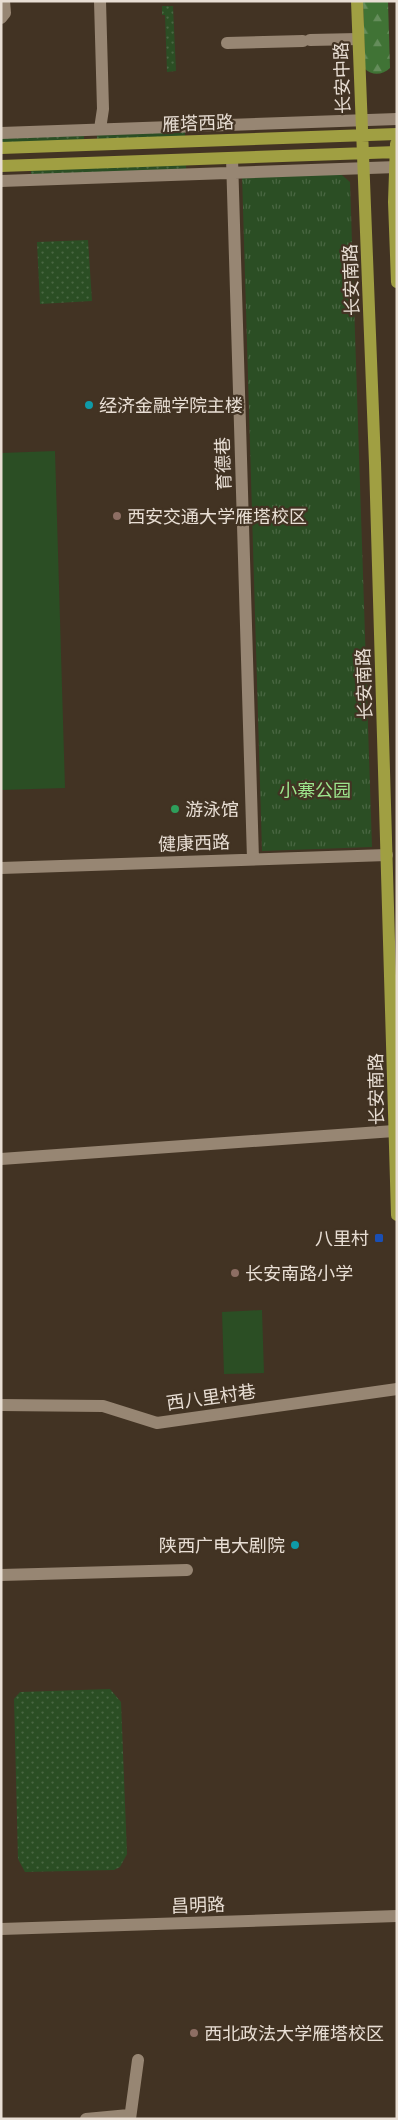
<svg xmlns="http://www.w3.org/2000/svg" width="398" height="2120" font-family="'Titillium Web','Noto Sans SC',sans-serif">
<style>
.grass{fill:url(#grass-dots)}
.forest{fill:url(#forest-firs)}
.park{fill:url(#park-tufts)}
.pitch{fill:#2b4e24}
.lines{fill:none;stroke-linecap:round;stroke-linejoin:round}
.minor{stroke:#978673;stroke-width:12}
.major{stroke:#a09f42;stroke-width:12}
.culture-dot{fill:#0f9aa8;stroke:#423323;stroke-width:2}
.education-dot{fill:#8d6e63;stroke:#423323;stroke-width:2}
.leisure-dot{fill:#2e9e5b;stroke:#423323;stroke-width:2}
.transit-dot{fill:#1a4fb4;stroke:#423323;stroke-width:2}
.labels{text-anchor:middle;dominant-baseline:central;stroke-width:4.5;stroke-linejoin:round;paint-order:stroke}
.street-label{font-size:18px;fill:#e8ded4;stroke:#423323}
.poi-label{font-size:18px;fill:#e8ded4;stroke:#423323;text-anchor:start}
.park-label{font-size:18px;fill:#9ce58c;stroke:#423323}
</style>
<defs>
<pattern id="grass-dots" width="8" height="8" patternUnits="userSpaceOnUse" patternTransform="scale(1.25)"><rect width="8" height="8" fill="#2b4e24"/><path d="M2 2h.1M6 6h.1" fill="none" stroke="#4a6743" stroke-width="1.8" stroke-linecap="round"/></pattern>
<pattern id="forest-firs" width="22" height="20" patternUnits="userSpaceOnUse" patternTransform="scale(1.25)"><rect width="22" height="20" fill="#407335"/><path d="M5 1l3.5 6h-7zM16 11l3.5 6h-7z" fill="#658d5b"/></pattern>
<pattern id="park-tufts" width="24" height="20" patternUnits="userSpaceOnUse" patternTransform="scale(1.25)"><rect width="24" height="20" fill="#2b4e24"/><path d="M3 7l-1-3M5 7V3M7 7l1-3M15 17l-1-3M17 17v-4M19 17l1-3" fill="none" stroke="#4a6743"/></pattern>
</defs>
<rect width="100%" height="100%" fill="#423323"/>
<path class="grass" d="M162 6H173L176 71 167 72 165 15H162Z
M185 129V137L97 140V132Z
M84 132V140L1 143V135Z
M186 164V171L31 177V169Z
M88 240 92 301 40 304 37 242Z
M110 1689 121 1702 127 1854 120 1867 114 1870 25 1872 18 1859 14 1699 20 1692Z"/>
<path class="forest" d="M363 1H388L390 68C383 75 372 76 365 69Z"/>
<path class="park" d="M336 170 350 182 372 847 262 851 242 174Z"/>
<path class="pitch" d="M55 451 65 788 1 790V453Z
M262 1310 264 1373 224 1374 222 1312Z"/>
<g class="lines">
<path class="minor" d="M100 1 103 109 100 129
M1 18 5 13 4 1
M310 40 358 39
M227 43 303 41
M1 133 397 119
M232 158 253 859
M1 181 397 167
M1 868 387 855
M1 1159 394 1131
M1 1405 103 1406 157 1423 397 1389
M1 1575 187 1570
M1 1929 397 1916
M86 2119 129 2115
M130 2119 138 2060"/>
<path class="major" d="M357 1 375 463 397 1215
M396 144 394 202 397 282
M1 148 397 134
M1 166 397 152"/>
</g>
<g class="culture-dot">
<circle cx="89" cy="405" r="5"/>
<circle cx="295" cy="1545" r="5"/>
</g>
<g class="education-dot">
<circle cx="117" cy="516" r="5"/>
<circle cx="235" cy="1273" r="5"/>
<circle cx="194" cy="2033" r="5"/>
</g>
<circle class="leisure-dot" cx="175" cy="809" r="5"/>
<rect class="transit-dot" x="374" y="1233" width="10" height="10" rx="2.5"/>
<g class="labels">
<g class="street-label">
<text transform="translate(342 78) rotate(-92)">长安中路</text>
<text transform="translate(198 123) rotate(-2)">雁塔西路</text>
<text transform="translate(351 280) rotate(-92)">长安南路</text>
<text transform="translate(223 464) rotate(-92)">育德巷</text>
<text transform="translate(364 684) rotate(-92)">长安南路</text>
<text transform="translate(194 843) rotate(-2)">健康西路</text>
<text transform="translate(376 1089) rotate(-91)">长安南路</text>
<text transform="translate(211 1397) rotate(-8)">西八里村巷</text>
<text transform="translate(198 1905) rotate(-2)">昌明路</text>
</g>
<g class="poi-label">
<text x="99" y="405">经济金融学院主楼</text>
<text x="127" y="516">西安交通大学雁塔校区</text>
<text x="185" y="809">游泳馆</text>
<text x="369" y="1238" text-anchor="end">八里村</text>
<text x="245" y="1273">长安南路小学</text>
<text x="285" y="1545" text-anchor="end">陕西广电大剧院</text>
<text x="204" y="2033">西北政法大学雁塔校区</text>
</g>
<g class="park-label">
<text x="315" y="790">小寨公园</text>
</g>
</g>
<rect width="398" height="2120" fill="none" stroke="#e8ded4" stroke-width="5"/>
</svg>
